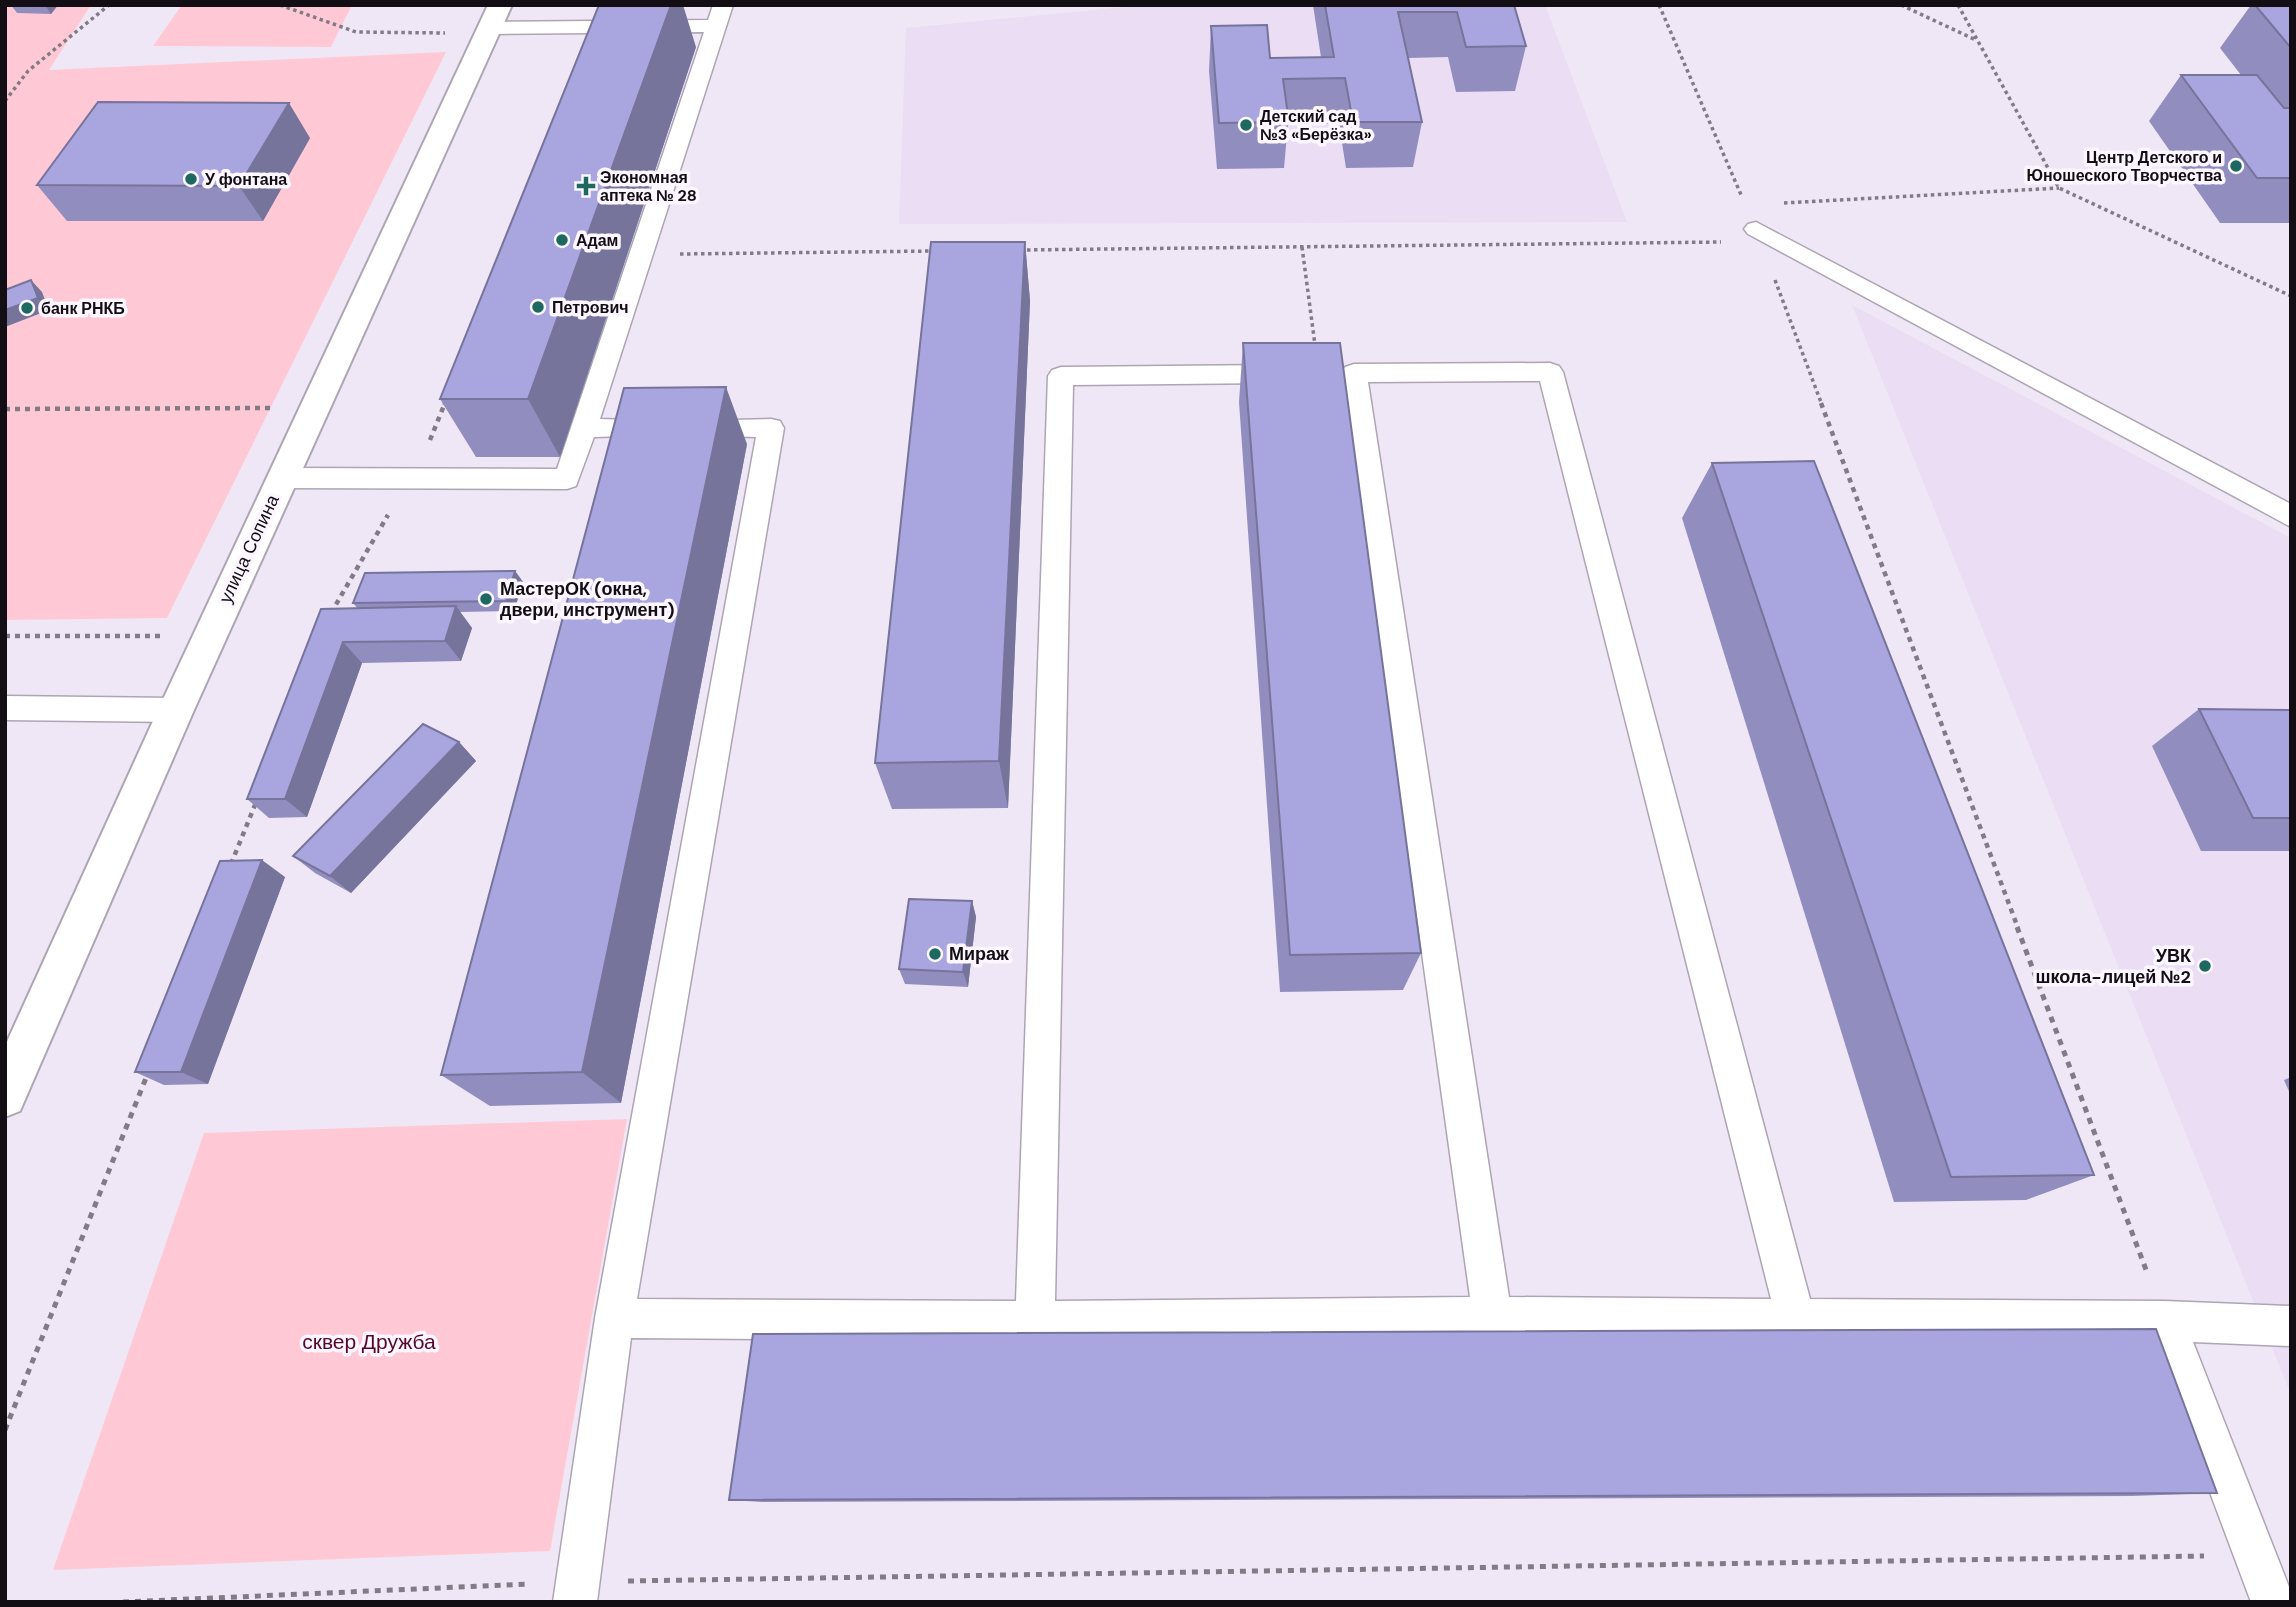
<svg xmlns="http://www.w3.org/2000/svg" width="2296" height="1607" font-family="'DM Sans',sans-serif">
<style>
.built{fill:#ebddf3}
.green{fill:#fec9d5}
.lines{fill:none;stroke-linecap:round;stroke-linejoin:round}
.lane-casing{stroke:#aea5b4;stroke-width:3}
.street-casing{stroke:#aea5b4;stroke-width:4}
.path-far2{stroke:#827b85;stroke-width:3.5;stroke-dasharray:3.5 3.5;stroke-linecap:butt}
.path-far1{stroke:#827b85;stroke-width:4.5;stroke-dasharray:5 5;stroke-linecap:butt}
.path{stroke:#827b85;stroke-width:5;stroke-dasharray:6 6;stroke-linecap:butt}
.lane{fill:#fff;fill-rule:evenodd}
.street{fill:#fff;fill-rule:evenodd}
.wall{fill:#918ebf}
.shaded-wall{fill:#76749b}
.building{fill:#a9a5de;stroke:#76749b;stroke-width:2}
.poi-dot{fill:#1d6861;stroke:#fbf6ff;stroke-width:2.5}
.labels{text-anchor:middle;dominant-baseline:central;stroke-width:7;stroke-linejoin:round;paint-order:stroke}
.far-poi-label{font-size:16px;font-weight:bold;fill:#120e13;stroke:#fbf6ff;text-anchor:start}
.street-label{font-size:18px;fill:#120e13;stroke:#fbf6ff}
.poi-label{font-size:18px;font-weight:bold;fill:#120e13;stroke:#fbf6ff;text-anchor:start}
.near-park-label{font-size:21px;fill:#560828;stroke:#fbf6ff}
</style>
<rect width="100%" height="100%" fill="#f0e7f6"/>
<path class="built" d="M1146 5H1545L1627 222 899 224 906 28Z
M1852 305 2291 538V1395Z"/>
<path class="green" d="M5 5H91L49 70 446 52 167 618 5 620Z
M182 5H352L331 47 153 46Z
M627 1119 550 1551 53 1570 204 1133Z"/>
<g class="lines">
<defs>
<path id="lane" d="M713 5H733L600 419 664 421 668 428 664 435 594 437 576 486 567 489 282 488 273 485 269 478 273 471 282 468 557 469 704 32 489 34 479 28 489 22 708 20Z
M1756 222 2291 504V527L1748 234 1744 229 1748 224Z
M1550 363 1559 366 1563 372 1810 1299 2165 1301 2291 1306V1346L2193 1342 2291 1592V1602H2251L2153 1340 1492 1335 1035 1341 631 1338 597 1602H553L595 1318 756 437 690 435 686 428 690 421 771 419 780 421 784 428 637 1299 1016 1301 1048 376 1052 370 1061 367 1284 365 1293 368 1297 374 1293 380 1284 383 1073 385 1055 1301 1470 1297 1341 373 1345 367 1354 364ZM1540 381 1771 1299 1509 1297 1368 382Z
M5 696 176 698 187 701 191 710 187 719 176 722 5 720Z"/>
<path id="street" d="M488 5H512L194 710 20 1111 5 1117V1046L158 710Z"/>
</defs>
<use href="#lane" class="lane-casing"/>
<use href="#street" class="street-casing"/>
<path class="path-far2" d="M280 5 356 32 445 33
M1659 5 1742 197
M1901 5 1976 40
M1958 5 2059 188 2291 296
M5 101 28 71 109 5
M1784 203 2059 188
M1302 247 1315 345
M1020 250 1721 242
M680 254 934 251
M1775 280 1822 405
M444 405 446 400"/>
<path class="path-far1" d="M1821 403 2018 928
M5 409 270 408
M430 440 445 403
M331 613 388 515
M5 636H162
M231 864 257 800"/>
<path class="path" d="M2017 927 2148 1275
M5 1430 148 1073
M628 1581 2204 1556
M123 1602 528 1584"/>
<use href="#lane" class="lane"/>
<use href="#street" class="street"/>
</g>
<path class="wall" d="M11 5H58L51 14 17 13Z
M1313 5H1514L1526 46 1515 91 1456 92 1448 57 1408 58 1422 122 1413 167 1346 168 1339 124H1288L1284 168 1217 169 1209 71 1211 26 1270 58 1321 57Z
M2251 5H2291V223H2220L2149 121 2181 75H2241L2220 48Z
M696 47 560 457H476L440 399Z
M310 138 263 221H67L37 185Z
M1025 242 1030 301 1008 808 892 809 875 763Z
M1243 343 1421 953 1403 990 1280 992 1239 402Z
M747 444 621 1103 490 1106 441 1075Z
M1712 463 2094 1175 2026 1200 1894 1202 1682 518Z
M515 571 523 582 514 611 460 612 472 628 461 661 362 663 307 817 269 818 247 799 358 609 353 603Z
M2199 709 2291 710V851H2201L2152 746Z
M459 742 476 761 351 893 315 873 293 856Z
M285 877 208 1084 164 1085 135 1072Z
M972 901 976 917 968 987 905 984 899 969Z
M2291 1077V1096L2284 1080Z
M2217 1493 2132 1496 763 1502 729 1500Z"/>
<path class="shaded-wall" d="M45 5H58L51 14Z
M671 5H683L696 47 560 457 528 399Z
M289 103 310 138 263 221 239 186Z
M1025 242 1030 301 1008 808 999 761Z
M31 280 42 292 49 310 5 327V310Z
M726 387 747 444 621 1103 582 1072Z
M515 571 523 582 514 611 506 601Z
M456 606 472 628 461 661 445 641Z
M343 642 362 663 307 817 285 799Z
M459 742 476 761 351 893 330 876Z
M262 860 285 877 208 1084 181 1072Z
M972 901 976 917 968 987 963 972Z"/>
<path class="building" d="M599 5H671L528 399H440Z
M1325 5H1514L1526 46 1466 47 1457 12H1398L1422 122H1353L1345 78 1283 79 1289 122 1219 123 1211 26 1267 25 1270 58 1334 57Z
M2255 5H2291V48Z
M2181 75H2257L2284 108H2291V178H2257Z
M98 102 289 103 239 186 37 185Z
M931 242H1025L999 761 875 763Z
M31 280 38 298 5 310V290Z
M1243 343H1340L1421 953 1290 955Z
M726 387 582 1072 441 1075 624 388Z
M1814 461 2094 1175 1951 1177 1712 463Z
M515 571 506 601 353 603 365 573Z
M456 606 445 641 343 642 285 799H247L321 609Z
M2199 709 2291 710V818H2253Z
M423 724 459 742 330 876 293 856Z
M262 860 181 1072H135L220 861Z
M909 899 972 901 963 972 899 969Z
M2156 1329 2217 1493 729 1500 753 1334Z"/>
<g class="poi-dot">
<circle cx="1246" cy="125" r="7"/>
<circle cx="2236" cy="166" r="7"/>
<circle cx="191" cy="179" r="7"/>
<path d="M582.5 175.5h7v7h7v7h-7v7h-7v-7h-7v-7h7z"/>
<circle cx="562" cy="240" r="7"/>
<circle cx="538" cy="307" r="7"/>
<circle cx="27" cy="308" r="7"/>
<circle cx="486" cy="599" r="7"/>
<circle cx="935" cy="954" r="7"/>
<circle cx="2205" cy="966" r="7"/>
</g>
<g class="labels">
<g class="far-poi-label">
<text x="1260" y="116">Детский сад<tspan x="1260" dy="18">№3 «Берёзка»</tspan></text>
<text x="2222" y="157" text-anchor="end">Центр Детского и<tspan x="2222" dy="18">Юношеского Творчества</tspan></text>
<text x="600" y="177">Экономная<tspan x="600" dy="18">аптека № 28</tspan></text>
<text x="205" y="179">У фонтана</text>
<text x="576" y="240">Адам</text>
<text x="552" y="307">Петрович</text>
<text x="41" y="308">банк РНКБ</text>
</g>
<g class="street-label">
<text transform="translate(249 549) rotate(-65)">улица Сопина</text>
</g>
<g class="poi-label">
<text x="500" y="589">МастерОК (окна,<tspan x="500" dy="21">двери, инструмент)</tspan></text>
<text x="949" y="954">Мираж</text>
<text x="2191" y="956" text-anchor="end">УВК<tspan x="2191" dy="21">школа-лицей №2</tspan></text>
</g>
<g class="near-park-label">
<text x="369" y="1342">сквер Дружба</text>
</g>
</g>
<rect width="2296" height="1607" fill="none" stroke="#120e13" stroke-width="14"/>
</svg>
